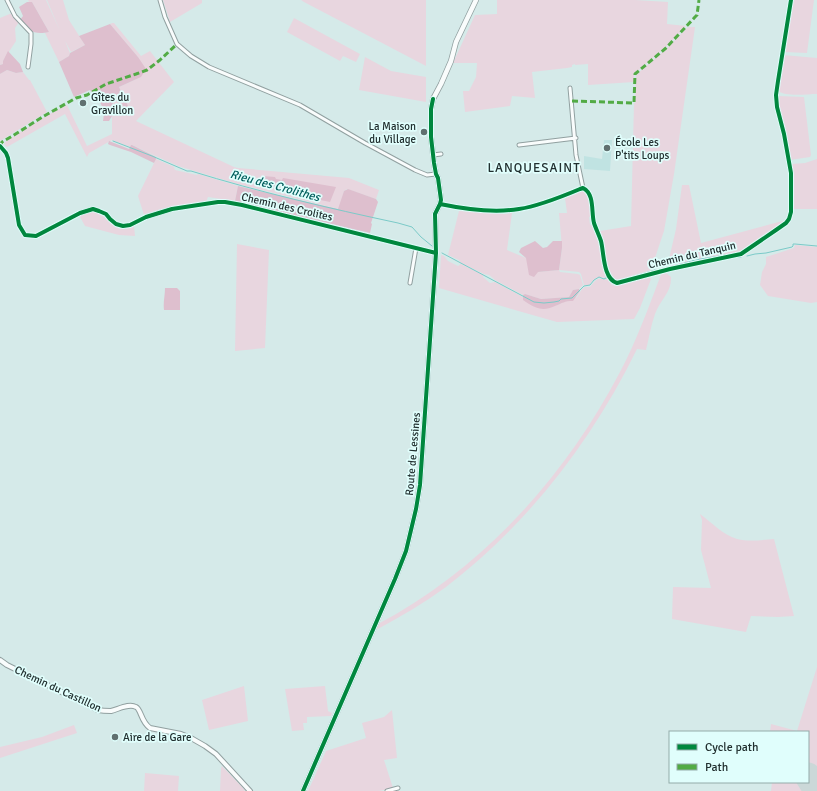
<svg xmlns="http://www.w3.org/2000/svg" width="817" height="791" font-family="Signika,sans-serif">
<style>
.built{fill:#c0e3e2}
.green{fill:#e8d6df}
.forest{fill:#debfce}
.lines{fill:none;stroke-linecap:round;stroke-linejoin:round}
.stream{stroke:#7bcac8;stroke-width:1}
.runway{stroke:#cbd8d8;stroke-width:27}
.minor-casing{stroke:#91a0a0;stroke-width:5}
.tertiary-casing{stroke:#91a0a0;stroke-width:6}
.secondary-casing{stroke:#91a0a0;stroke-width:6}
.minor{stroke:#f9fcfc;stroke-width:3}
.tertiary{stroke:#f9fcfc;stroke-width:4}
.secondary{stroke:#f9fcfc;stroke-width:4.5}
.quiet{stroke:#52ab45;stroke-width:3;stroke-dasharray:6 3;stroke-linecap:butt}
.cycleway-casing{stroke:#e0fefc;stroke-width:6}
.cycleway{stroke:#00873e;stroke-width:4}
.poi-dot{fill:#607070;stroke:#e0fefc;stroke-width:1.5}
.labels{text-anchor:middle;dominant-baseline:central;stroke-width:3.5;stroke-linejoin:round;paint-order:stroke}
.poi-label{font-size:11px;fill:#212f2f;stroke:#e0fefc;text-anchor:start}
.street-label{font-size:11px;fill:#212f2f;stroke:#e0fefc}
.water-label{font-size:12px;font-style:italic;fill:#005d5c;stroke:#e0fefc}
.quarter-label{font-size:13px;letter-spacing:1px;fill:#212f2f;stroke:#e0fefc}
</style>
<rect width="100%" height="100%" fill="#d5eae9"/>
<path class="built" d="M604 140H612L610 171 584 169V156L602 159Z"/>
<path class="green" d="M28 0H46L60 31 47 0H63L69 20 85 45 71 52 65 41 70 53 69 56 59 62 45 33 49 32 32 2H29Z
M163 0H202V3L170 22Z
M301 0H426V66L304 2Z
M497 0H635L668 2 667 24 686 26 666 47 634 74V82L588 85V64L575 65V64L572 65V67L567 68 532 72 535 98 512 96 510 106 465 112 463 91H469L476 77 477 63H453L475 15 497 14Z
M793 0H814L807 53 784 52Z
M12 13 14 18 19 22 15 28 16 41 3 61V64L0 65V18Z
M294 18 360 54 356 62 343 56 340 61 287 32Z
M112 23H114L141 56 150 51 174 82 136 121 234 167 238 168 349 178 379 190 376 199 347 189 344 191 339 209 238 184 178 166 132 145H131L130 147 112 140 89 153 87 157 65 114 7 147 4 144 5 142 46 116 67 105 87 146 112 134V116L113 95 118 93 124 108H129L119 87 141 77 138 57 110 24Z
M688 27H695L674 174 664 231 651 270 618 280C607 276 606 253 604 243 603 239 601 235 600 231L631 226 634 103H635L636 75 667 48Z
M783 55 817 58V94C807 94 786 97 778 91Z
M365 57 391 71 426 77V102L359 90Z
M7 70 16 73 23 72 29 80H30L47 112 0 141V74Z
M778 96 804 97 811 155 810 157 790 160 779 107Z
M156 159 174 167 175 170 197 175 198 174 238 186 235 201 208 197 206 202C185 205 163 206 144 215L138 196Z
M817 159V209H793L792 164 805 163Z
M682 185H689L701 243 786 220 783 224 738 253 708 257 671 266 669 259 676 229Z
M582 191C591 194 590 207 591 216L589 217 590 225H592L598 241 606 278C596 277 596 277 589 285H584L581 274 579 272 559 270 560 272 578 274 580 275 583 285 579 289 573 290 569 297 541 299 525 294 523 295 495 280 493 278 489 275 484 274 461 263 459 260 448 255 459 211 505 214 512 213 507 250 526 258 538 272 559 270 562 248 559 213H567L565 198Z
M93 212 101 214 114 226 120 229H124L134 226 135 236 119 235 85 226 79 215 86 213Z
M237 244 269 250 265 348 235 351Z
M795 245 817 247V302L811 303 768 296 760 285 762 272 766 264V257L794 248Z
M441 255 444 256 448 261 458 266 461 264 483 275V277L490 283 495 282 523 297V300L555 306 566 301 577 297 582 289 585 287H590C592 285 595 280 598 279 602 278 603 280 607 279L612 285 616 286 649 276 651 279 640 308 634 319 557 322 439 288Z
M662 272H665L671 277C672 292 660 300 655 314 651 325 649 338 646 350L637 349C592 441 528 524 446 587 424 603 400 617 376 630L378 624C483 568 565 477 620 372 637 340 649 306 662 272Z
M700 514C711 522 723 535 737 539 749 542 762 540 774 539L794 616 778 617 751 616 746 632 672 619 673 587 711 588 701 550 702 520Z
M817 667V791H771L772 782H808V732H770L771 724 797 731Z
M244 686 248 721 209 730 202 700Z
M325 686 328 711 332 713 331 716 307 717V723H303L304 730 292 731 285 689Z
M392 710 397 758 384 760 393 788 379 791H308L326 751 366 738 362 723 384 717Z
M74 725 77 733 0 758V747L42 737Z
M222 766 245 790 244 791H220L221 768Z
M145 773 179 776 178 791H144Z"/>
<path class="forest" d="M27 2H32L49 32C34 35 29 31 20 20L23 16 19 7Z
M110 24 138 57 146 69 141 77 119 87 129 108 127 109 124 108 118 94 113 95 112 116 109 121H103C106 106 99 101 90 90L74 97 59 62 69 56 70 53 85 45 79 36Z
M8 51 20 64 23 72 16 73 7 70 0 74V65L3 64V61Z
M109 141 129 149 131 145H132L156 157V159L154 163 131 152 110 145 108 144Z
M263 176 275 177 276 179 282 180 283 178 336 187 330 202 282 192 280 188 267 186 261 184 259 179Z
M238 186 338 209 344 191 348 189 376 199 378 202 371 223 372 224 370 233 235 201Z
M535 241 543 248 547 247 553 241H562V248L559 270 538 272 534 277 529 275 526 258 519 252 521 248Z
M165 288H177L180 291V310H164C163 302 165 296 165 288Z
M579 289 580 291 573 301C564 301 563 303 555 306 542 312 535 308 523 300V295L525 294 541 299 569 297 573 290Z"/>
<g class="lines">
<path class="stream" d="M113 141 152 156 187 171H191C259 192 328 208 398 223L412 227 421 237 432 246
M442 253 534 302 544 303 554 302 559 301 561 299 572 298 584 286 590 285 594 280 599 277 604 279 608 277
M747 256 755 254 766 253 792 247 793 246V244H795L817 246
M730 258 741 257
M663 269 695 260 725 255
M611 277 615 280 618 281 655 270"/>
<path class="runway" d="M808 776 817 790"/>
<defs>
<path id="minor" d="M7 0 15 16 31 33V44L28 67
M160 0 165 17 177 44 191 56 209 67 300 105 365 143 415 170 427 175 436 174
M570 88 576 155 583 188
M519 145 576 138
M0 146 6 153 8 158 19 225 25 235 36 236 80 213 93 209 99 211 106 214 110 219 116 224 123 226 130 225 146 217 172 209 218 202H225L242 205 436 253
M433 155 441 154
M583 188C595 194 591 212 594 223 596 229 599 235 601 241 604 253 603 279 617 283L670 269 741 254 776 230 786 223 789 219 791 212V173L784 134 777 107 776 95 778 81 791 0
M440 204C464 209 494 213 519 209 539 206 561 197 580 189L583 188
M410 283 416 248
M387 791 398 788"/>
<path id="tertiary" d="M0 660 7 665 98 710C103 711 107 711 111 711 119 709 129 703 136 707 141 709 141 722 150 728L181 734 191 738 205 746 216 754 250 791"/>
<path id="secondary" d="M303 791 395 579 406 551 416 509 420 485 436 253 435 214 440 204 441 200 438 178 436 174 434 163 431 137V109L433 99 441 84 451 61 456 42 476 0"/>
</defs>
<use href="#minor" class="minor-casing"/>
<use href="#tertiary" class="tertiary-casing"/>
<use href="#secondary" class="secondary-casing"/>
<use href="#minor" class="minor"/>
<use href="#tertiary" class="tertiary"/>
<use href="#secondary" class="secondary"/>
<path class="quiet" d="M572 101 634 103 635 74 666 48 695 17 697 15 699 0
M0 146 2 142 14 135 44 116 76 98 87 95 106 84 136 74 147 70 160 60 177 44"/>
<defs>
<path id="cycleway" d="M0 146 6 153 8 158 19 225 25 235 36 236 80 213 93 209 99 211 106 214 110 219 116 224 123 226 130 225 146 217 172 209 218 202H225L242 205 436 253
M440 204C464 209 494 213 519 209 539 206 561 197 580 189L583 188C595 194 591 212 594 223 596 229 599 235 601 241 604 253 603 279 617 283L670 269 741 254 776 230 786 223 789 219 791 212V173L784 134 777 107 776 95 778 81 791 0
M303 791 395 579 406 551 416 509 420 485 436 253 435 214 440 204 441 200 438 178 436 174 434 163 431 137V109L433 99"/>
</defs>
<use href="#cycleway" class="cycleway-casing"/>
<use href="#cycleway" class="cycleway"/>
</g>
<g class="poi-dot">
<circle cx="83" cy="103" r="4"/>
<circle cx="424" cy="132" r="4"/>
<circle cx="607" cy="148" r="4"/>
<circle cx="115" cy="737" r="4"/>
</g>
<g class="labels">
<g class="poi-label">
<text x="91" y="97">Gîtes du<tspan x="91" dy="13">Gravillon</tspan></text>
<text x="416" y="126" text-anchor="end">La Maison<tspan x="416" dy="13">du Village</tspan></text>
<text x="615" y="142">École Les<tspan x="615" dy="13">P'tits Loups</tspan></text>
<text x="123" y="737">Aire de la Gare</text>
</g>
<g class="street-label">
<text transform="translate(287 207) rotate(13)">Chemin des Crolites</text>
<text transform="translate(692 255) rotate(-13)">Chemin du Tanquin</text>
<text transform="translate(413 454) rotate(-85)">Route de Lessines</text>
<text transform="translate(58 689) rotate(25)">Chemin du Castillon</text>
</g>
<g class="water-label">
<text transform="translate(275 186) rotate(15)">Rieu des Crolithes</text>
</g>
<g class="quarter-label">
<text x="534" y="168">LANQUESAINT</text>
</g>
</g>
<rect x="669" y="731" width="140" height="52" fill="#e0fefc" stroke="#94abaa"/>
<rect x="677" y="744" width="20" height="6" fill="#00873e" stroke="#94abaa"/>
<text x="705" y="751" font-size="12" fill="#212f2f">Cycle path</text>
<rect x="677" y="764" width="20" height="6" fill="#52ab45" stroke="#94abaa"/>
<text x="705" y="771" font-size="12" fill="#212f2f">Path</text>
</svg>
